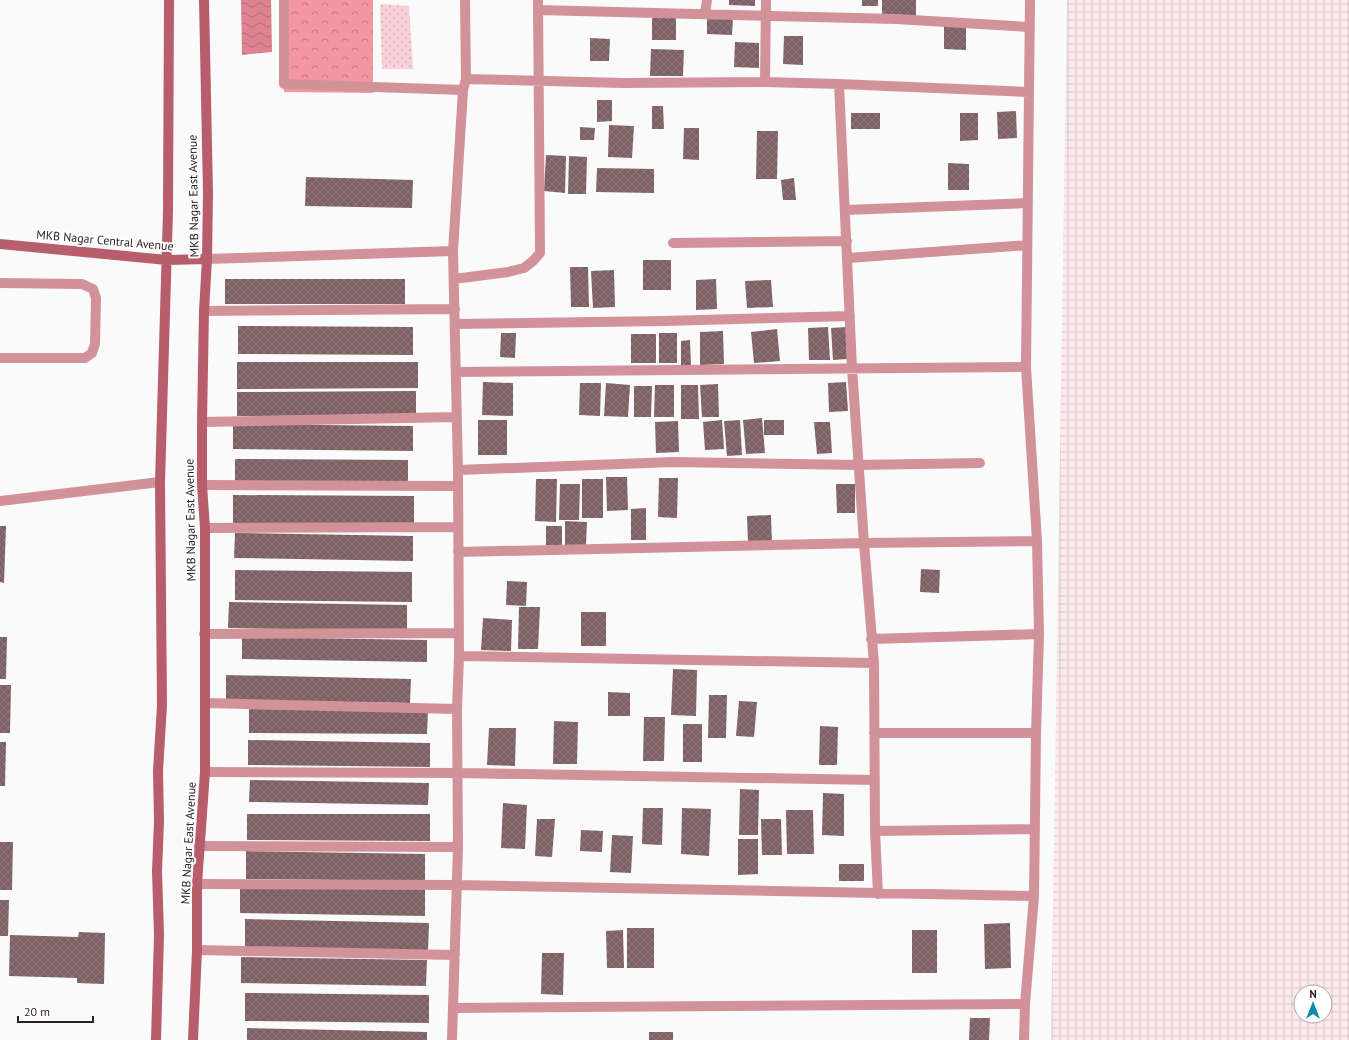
<svg xmlns="http://www.w3.org/2000/svg" width="1349" height="1040" font-family="'PT Sans',sans-serif">
<style>
.industrial{fill:url(#industrial-grid);fill-rule:evenodd}
.grass{fill:url(#grass-dots)}
.forest{fill:url(#forest-crowns)}
.water{fill:url(#water-waves)}
.building{fill:url(#building-cross-hatch)}
.lines{fill:none;stroke-linecap:round;stroke-linejoin:round}
.street{stroke:#d2929a;stroke-width:10}
.secondary{stroke:#b85d6c;stroke-width:10}
.labels{text-anchor:middle;dominant-baseline:central;stroke-width:4;stroke-linejoin:round;paint-order:stroke}
.street-label{font-size:12px;fill:#2d2022;stroke:#fff}
</style>
<defs>
<pattern id="industrial-grid" width="8" height="8" patternUnits="userSpaceOnUse"><rect width="8" height="8" fill="#fbe9eb"/><path d="M0 4h8M4 0v8" fill="none" stroke="#d7c8c9"/></pattern>
<pattern id="grass-dots" width="8" height="8" patternUnits="userSpaceOnUse"><rect width="8" height="8" fill="#f6d0d4"/><path d="M2 2h.1M6 6h.1" fill="none" stroke="#d3b2b6" stroke-width="1.8" stroke-linecap="round"/></pattern>
<pattern id="forest-crowns" width="20" height="18" patternUnits="userSpaceOnUse"><rect width="20" height="18" fill="#f495a2"/><path d="M2 6a3 3 0 1 1 6 0M12 15a3 3 0 1 1 6 0" fill="none" stroke="#c67984"/></pattern>
<pattern id="water-waves" width="16" height="10" patternUnits="userSpaceOnUse"><rect width="16" height="10" fill="#df8390"/><path d="M0 5q4-4 8 0t8 0" fill="none" stroke="#b56b75"/></pattern>
<pattern id="building-cross-hatch" width="8" height="8" patternUnits="userSpaceOnUse"><rect width="8" height="8" fill="#7e6164"/><path d="M0 0l8 8M0 8l8-8" fill="none" stroke="#8e787a"/></pattern>
</defs>
<rect width="100%" height="100%" fill="#fafafa"/>
<path class="industrial" d="M1067 0H1349V1040H1051ZM1301 992H1325V1016H1301Z"/>
<path class="grass" d="M380 4 409 6 413 69H382Z"/>
<path class="forest" d="M285 0H373V93L284 92Z"/>
<path class="water" d="M241 0H271L272 52 242 55Z"/>
<path class="building" d="M729 0H755V6L729 5Z
M862 0H878V6H862Z
M882 0H916V17L882 16Z
M652 18H676V40H652Z
M707 18H733L732 35 707 34Z
M944 25H966V50L944 49Z
M784 36H803V65L783 64Z
M590 38 610 39 609 61H590Z
M735 42 759 43V68L734 67Z
M651 49 684 50 683 76H650Z
M597 100H612V121L597 122Z
M652 106H663L664 129H652Z
M1016 111 1017 138 998 139 997 112Z
M851 113H880V129H851Z
M960 113H978V140L960 141Z
M609 125 634 126 632 158 608 157Z
M580 127 595 128 594 140H580Z
M684 128H699V160L683 159Z
M757 131H778L777 179H756Z
M546 155 566 156 565 193 544 191Z
M569 156 587 157 586 194H568Z
M948 163 969 164V190H948Z
M597 168 654 169V193L596 192Z
M306 177 413 180 412 208 305 206Z
M794 178 796 200H783L781 180Z
M643 260H671V290H643Z
M570 267H588L589 307H571Z
M614 270 615 307 593 308 591 271Z
M225 279H405V304H225Z
M716 279 717 309 696 310V280Z
M771 280 773 307 747 308 745 281Z
M238 326 413 327V355L238 354Z
M828 327 830 360H809L808 328Z
M846 327 847 359 833 360 831 328Z
M777 329 780 361 754 363 751 332Z
M723 331 724 364 700 365V332Z
M501 333H516L515 358 500 357Z
M659 333H677V363H659Z
M631 334H656V363H631Z
M690 340 691 365H681V341Z
M237 362H418V388L237 389Z
M483 382 513 383V416L482 415Z
M846 382 848 411 829 412 828 383Z
M580 383H601L600 416 579 415Z
M606 383 630 385 628 417 604 416Z
M718 384 719 417H702L700 385Z
M655 385H674V417H654Z
M681 385H698L699 419H681Z
M634 386H652L651 417H634Z
M416 391V415L237 416V392Z
M762 418 765 453 746 454 743 420Z
M478 420H507V455H478Z
M722 420 724 449 705 450 703 422Z
M740 420 742 455 727 456 724 421Z
M764 420H784V435H764Z
M678 421 679 452 656 453 655 422Z
M814 422H830L832 453 817 454Z
M233 424 413 426V451L233 449Z
M235 459 408 460V484L235 483Z
M606 477H627L628 510 607 511Z
M659 478H678L677 518 658 517Z
M536 479H557L556 522 535 521Z
M582 479H603V518H582Z
M560 484H580L579 520H559Z
M836 484H855V513H837Z
M233 495 414 496V526L233 524Z
M646 508V540H631V509Z
M771 515 772 543H748L747 516Z
M565 521 587 522 586 545H565Z
M0 526H6L4 583 0 582Z
M546 526H562V545H546Z
M235 533 413 536V561L234 558Z
M921 569 940 570 939 593 920 592Z
M235 570 412 572V602L235 600Z
M507 581 527 582 526 606 506 605Z
M229 602 407 605V631L228 628Z
M519 607H540L538 649H518Z
M581 612H606V646H581Z
M483 618 512 620 511 651 481 650Z
M0 637H7L6 679H0Z
M242 637 427 640V662L242 659Z
M673 669 697 670 696 716 671 715Z
M226 675 411 679 410 703 226 700Z
M0 685H11L10 733H0Z
M608 692 630 693V716H608Z
M709 695H727L726 738H708Z
M739 701 757 702 754 737 736 736Z
M249 709 428 711 427 734 249 733Z
M644 717H665L664 761H643Z
M554 721 578 722 577 764H553Z
M683 724H702V762H683Z
M820 726 838 727 837 765H819Z
M489 728H516L515 766 487 765Z
M248 740 430 743V767L248 765Z
M0 742H6L5 786H0Z
M250 780 429 783 428 805 249 802Z
M740 789 759 790 758 835H739Z
M823 793 844 794V836L822 835Z
M503 803 527 805 525 849 501 848Z
M643 808H663L662 845 642 844Z
M682 808 711 809 709 856 681 854Z
M786 810H813L814 854H787Z
M247 814H430V841L247 840Z
M537 819H555L552 857 535 856Z
M761 819H781L782 855H762Z
M581 830 603 831 602 852 580 851Z
M612 835 633 836 631 873 610 872Z
M738 839H758V874L738 875Z
M0 842H13L12 890H0Z
M246 851 425 854V881L246 879Z
M839 864H864V881H839Z
M240 887 425 889V916L240 913Z
M0 900H9L8 936H0Z
M245 919 429 923 428 951 245 947Z
M1010 923 1011 968 985 969 984 924Z
M627 928H654V968H627Z
M623 930 624 968H607L606 931Z
M912 930H937V973H912Z
M79 932 105 933 104 984 77 983V978L9 976 10 935 78 937Z
M542 953H564L563 995 541 994Z
M241 957 427 960 426 986 241 983Z
M245 993 429 995V1023L245 1021Z
M970 1018H990L989 1040H969Z
M247 1028 427 1032V1040H247Z
M649 1032H673V1040H649Z"/>
<g class="lines">
<path class="street" d="M284 0V84L463 90
M538 10 896 19 1030 27
M705 14 707 0
M466 79 623 83 765 82 839 84 1029 92
M765 82 766 0
M839 84 852 368 864 543 874 663 875 831 878 894
M845 210 1028 203
M673 243 847 241
M453 251 463 90 466 79 465 0
M848 258 1027 245
M207 259 453 251 458 470 459 656 457 709 458 847 452 1040
M454 279 508 272 524 268 533 261 540 253 538 0
M0 283 82 284 93 289 96 298 95 344 92 353 85 358H0
M204 311 455 309
M455 324 664 321 850 316
M456 372 1026 367
M202 422 456 417
M458 470 673 462 858 465 980 463
M202 485 458 486
M0 501 160 482
M205 528 458 527
M458 552 864 543 1037 541
M204 634 459 633
M871 639 1039 634
M459 656 874 663
M205 703 457 709
M874 733H1036
M205 772 458 773 874 780
M875 831 1035 829
M199 846 458 847
M197 884 457 885 1034 896
M197 950 455 955
M454 1008 1025 1004
M1024 1040 1025 1004 1034 896 1036 733 1039 634 1037 541 1026 367 1030 0"/>
<path class="secondary" d="M0 244 167 260 207 259
M156 1040 159 935 157 871 159 821 158 771 162 705 160 482 168 211 169 0
M193 1040 197 950V884L205 772V528L202 485V422L204 311 207 259 208 193 204 0"/>
</g>
<g class="labels">
<g class="street-label">
<text transform="translate(193 196) rotate(-91)">MKB Nagar East Avenue</text>
<text transform="translate(105 240) rotate(5)">MKB Nagar Central Avenue</text>
<text transform="translate(190 520) rotate(-91)">MKB Nagar East Avenue</text>
<text transform="translate(188 843) rotate(-87)">MKB Nagar East Avenue</text>
</g>
</g>
<g transform="translate(1313 1004)"><circle r="19" fill="#ffffff" stroke="#aba6a7"/>
<path d="M0-3L7 15L0 10L-7 15Z" fill="#0a8dad"/>
<text y="-6" font-size="11" font-weight="bold" text-anchor="middle" fill="#2d2022">N</text>
</g>
<path d="M18 1016v6h75v-6" fill="none" stroke="#2d2022" stroke-width="2"/>
<text x="24" y="1016" font-size="12" fill="#2d2022" stroke="#ffffff" stroke-width="3" paint-order="stroke">20 m</text>
</svg>
